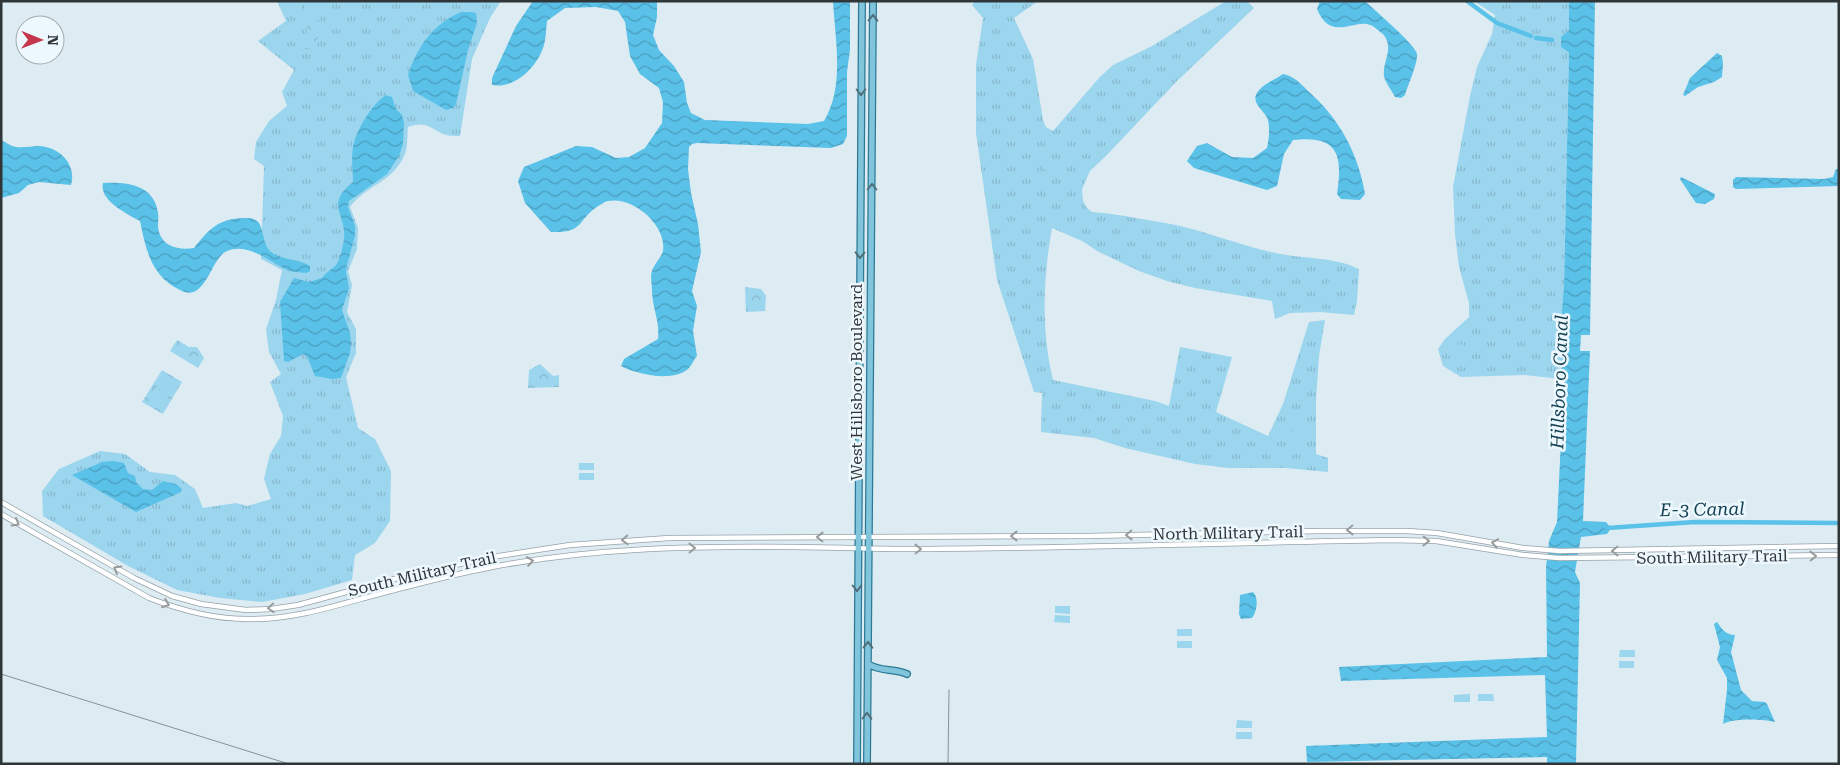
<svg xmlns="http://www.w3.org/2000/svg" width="1840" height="765" font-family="'Roboto Serif',serif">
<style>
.grass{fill:url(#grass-tufts)}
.forest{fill:url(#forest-crowns)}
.pitch{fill:#9bd5ee}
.water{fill:url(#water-waves)}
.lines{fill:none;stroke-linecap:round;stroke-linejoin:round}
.canal{stroke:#5ac1e8;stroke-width:4.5}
.minor-casing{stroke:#95a2a8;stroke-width:6}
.major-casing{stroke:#2d7994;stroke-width:8}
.minor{stroke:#fff;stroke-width:4.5}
.major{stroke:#80c5dc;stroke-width:5.5}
.rail{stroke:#879196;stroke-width:1}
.oneway{stroke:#506f7a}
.oneway2{stroke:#989a9c}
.labels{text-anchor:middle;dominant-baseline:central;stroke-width:5;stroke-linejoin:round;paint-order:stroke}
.street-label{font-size:16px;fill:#303538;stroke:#edf8fe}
.water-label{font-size:18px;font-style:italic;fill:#144152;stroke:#edf8fe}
</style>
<defs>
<pattern id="grass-tufts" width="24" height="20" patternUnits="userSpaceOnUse" patternTransform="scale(1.25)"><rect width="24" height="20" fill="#9bd5ee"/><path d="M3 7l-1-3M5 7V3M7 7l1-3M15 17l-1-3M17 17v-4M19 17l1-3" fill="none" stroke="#86b7cd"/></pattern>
<pattern id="forest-crowns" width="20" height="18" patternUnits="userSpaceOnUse" patternTransform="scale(1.25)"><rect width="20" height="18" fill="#9bd5ee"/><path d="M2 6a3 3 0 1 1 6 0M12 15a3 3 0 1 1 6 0" fill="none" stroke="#86b7cd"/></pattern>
<pattern id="water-waves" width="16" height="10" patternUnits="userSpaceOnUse" patternTransform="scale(1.25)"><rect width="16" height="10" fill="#5ac1e8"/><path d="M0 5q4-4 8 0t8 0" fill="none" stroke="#4b9ebd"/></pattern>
</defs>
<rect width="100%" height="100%" fill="#ddecf2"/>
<path class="grass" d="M277 1H501L490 18 472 59 460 136C455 136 448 136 443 134 428 127 426 121 408 127 407 135 408 146 405 154 392 184 367 184 350 207L358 228 357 249 348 271 352 285 347 312 356 329V353L346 377 358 428 375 439 391 471 390 521 375 543 355 555 352 580 305 594 262 602 220 598 177 590 128 566 43 516 42 491 59 469 100 451 125 454 150 472 175 475 195 489 203 508 236 503 247 506 271 499 264 479 270 454 281 436 283 416 270 382 281 374 269 352 266 329 276 300 282 270 261 259 264 166 254 159 256 142 269 121 287 106 282 92 294 70 258 41 286 21Z
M975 1H1038L1014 18 1033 59 1043 120 1046 127 1053 131 1099 78 1113 65 1152 46 1226 1H1247L1254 8 1177 81 1106 156 1090 171 1082 189 1083 201 1087 208 1092 212 1104 213C1128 216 1152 221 1176 225 1211 233 1245 247 1280 254 1307 259 1334 257 1359 269L1357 301 1354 315 1320 312 1290 313 1275 319 1272 301 1195 288 1167 281 1139 271 1099 252 1082 241 1052 228C1043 278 1041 330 1053 380L1155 401 1169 406 1180 347 1232 357 1216 412 1268 436 1283 404 1309 322 1325 320 1319 356 1316 400V454L1328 458V472L1286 468H1229L1195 464 1125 448 1094 438 1041 432 1042 393 1034 392 997 280 976 133V65L983 18 972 5Z
M1474 1H1569V30L1561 37V47L1569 53 1564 285 1560 334H1568L1567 351H1562L1561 379 1525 375 1461 377 1443 366 1438 349 1445 339 1469 317V303L1459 267 1455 234 1453 187 1470 96 1477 67 1492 34 1495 15Z"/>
<path class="forest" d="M307 26H319L317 50 305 49Z
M745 287 761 289 766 296 765 311 746 312Z
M177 340 189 347H197L204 358 198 368 170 351Z
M540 364 553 376 559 375V387L528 388 529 370Z
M162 370 182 382 163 414 142 402Z"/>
<path class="pitch" d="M305 3H321V10H305Z
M1506 9 1518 12 1520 14 1519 19 1513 20 1506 18 1503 13Z
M305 12 321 13V20H305Z
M998 44H1003C1008 49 1013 56 1011 63H1008L997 49Z
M1516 58 1519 60V66L1510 75 1506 74 1503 65 1508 60Z
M1053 160 1058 161 1059 166 1055 172 1050 173 1043 168V165L1044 163Z
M1335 276 1339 279V285L1335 291 1327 292 1326 287 1332 278Z
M1525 298 1528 300 1532 312 1528 317C1522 315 1519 305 1522 299Z
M1461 344 1466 347 1467 350 1454 358H1450L1449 352 1451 347Z
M164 373 177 381 174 387 161 379Z
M160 381 173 389 169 395 156 387Z
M155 389 168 397 165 403 151 395Z
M150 396 164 404 160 410 147 402Z
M1070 398 1075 399 1081 406V414C1073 415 1068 409 1066 402Z
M1297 425H1301C1305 432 1300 441 1294 444L1291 441V433Z
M579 463H594V470H579Z
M579 473H594V480H579Z
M1055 606H1070V614L1055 613Z
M1055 615 1070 616V623L1054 622Z
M1177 629H1192V636H1177Z
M1177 641H1192V648H1177Z
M1620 650H1635V657H1619Z
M1619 661H1634V668H1619Z
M1470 694V702H1454V695Z
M1478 694H1493L1494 701H1478Z
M1237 720 1252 721V728H1236Z
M1236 732H1252V739H1236Z"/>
<path class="water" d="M533 1H657V17L653 35 659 50 674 66 684 82 687 103 691 113 705 120 808 124 824 121C845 86 835 40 833 1H850V50L847 72V136L843 144 831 148 697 143 692 144 689 147 688 169 691 193 698 224 701 252 692 291 697 306 693 331 697 356C694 359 692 365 688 369 673 382 638 375 621 366L624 359 658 339C660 320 652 308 652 290 652 285 650 276 652 271 654 264 661 258 663 251 667 225 633 196 608 201 605 201 601 205 598 206 576 221 585 233 551 232L525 203 518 181 524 167 576 146 592 147 616 158 629 157 645 148 662 123 663 102 659 88 640 74 630 56 625 22 618 11 596 7 565 8 547 21C546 29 546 38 544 45 538 66 516 89 492 85V78L516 26Z
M1320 1H1365C1375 11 1415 44 1417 54 1418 63 1408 85 1405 95L1401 98 1395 97C1392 91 1385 82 1384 76 1382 62 1395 48 1383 34 1380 32 1374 26 1370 25 1355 18 1331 43 1317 9Z
M1569 1H1595L1590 335H1581L1580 351H1590L1583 521 1606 522 1611 528 1607 534 1581 537 1575 572 1580 583 1576 764H1547V757L1307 762 1306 746 1547 737 1545 675 1341 681 1339 667 1547 657 1546 567 1549 541 1557 522 1562 420 1566 416 1567 385 1561 379 1562 351H1567L1568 335 1560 334 1564 285 1569 53 1561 47V37L1569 30Z
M461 12H471L476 13 477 23 468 50 456 104 453 108 446 110 413 91 408 75C417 47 433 24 461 12Z
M1717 53 1722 56 1723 64 1722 77 1714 82 1698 87 1685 96 1683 95 1690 78Z
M1283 74C1294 76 1300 83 1308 91 1339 118 1358 153 1365 194L1360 200 1341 199 1337 194C1343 154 1338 135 1293 140L1284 154 1277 186 1267 190 1194 168 1187 161 1197 146 1207 143 1232 157 1253 158 1267 148C1269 138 1270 130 1268 120 1265 110 1247 102 1260 89 1266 83 1276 79 1283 74Z
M386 95 392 97 396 109 402 115 404 123 403 144 399 156 387 174 349 201 348 207 355 226V236L347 265 346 272 349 288 342 310 350 333 351 343 350 353 341 378 332 379 315 376 307 356 303 354 288 362 284 361 280 302 294 278 309 282 322 278C326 272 331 270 336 265 340 260 343 246 344 239 347 214 324 205 353 182 353 171 351 158 353 147 356 130 372 104 386 95Z
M1 140C5 142 8 144 12 146 21 149 30 146 39 146 60 147 77 165 71 185L39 182 28 185 19 193 1 198Z
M1836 169H1839V186L1736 189 1733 187V180L1736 177 1824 179 1833 177Z
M1681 177 1715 194 1714 199 1705 204 1696 203 1680 179Z
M103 183C126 182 154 184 158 213 159 219 157 226 159 232 164 248 180 250 194 248 209 229 219 218 245 218 250 218 255 218 259 223 264 231 263 245 270 251 281 261 298 258 310 266V271L306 273C300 272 293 272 287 270 270 262 248 242 227 251 214 257 210 281 197 290 192 294 185 293 180 290 151 276 146 250 140 221 128 214 99 201 103 183Z
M113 461 124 463 128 473 135 476 136 482 143 489 152 490 163 481 176 484 182 489 181 492 136 512 72 475 102 462Z
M1253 592C1259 597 1257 612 1252 618L1241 619 1239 614 1240 595Z
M1717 622C1722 629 1726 635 1735 635L1731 652 1741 690 1752 701 1765 702 1767 704 1775 722C1762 719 1735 718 1723 724L1727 690V678L1717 660 1720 647 1714 624Z"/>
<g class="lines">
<path class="canal" d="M1467 1 1497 23 1531 36
M1536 38 1552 40
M1607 528 1695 522 1839 523"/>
<defs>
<path id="minor" d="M1 502 134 578 172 596 201 604 246 610 271 609 298 605 409 575 492 557 570 545 669 538 1088 536 1322 531H1407L1437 533 1523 548 1560 551 1839 546
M1 514 149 598C180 610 213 619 247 619 287 620 325 609 364 598 406 587 449 575 492 567 591 548 692 546 793 547 831 547 868 549 906 549 1068 548 1229 543 1390 540L1436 541 1523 555 1559 558 1839 555"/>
<path id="major" d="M868 664C880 672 894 668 907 674
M857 764 862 1
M867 764 873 1"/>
</defs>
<use href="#minor" class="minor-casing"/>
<use href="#major" class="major-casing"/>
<use href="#minor" class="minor"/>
<use href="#major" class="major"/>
<path class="rail" d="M1 674 289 764
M948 764 949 690"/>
</g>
<defs><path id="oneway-chevron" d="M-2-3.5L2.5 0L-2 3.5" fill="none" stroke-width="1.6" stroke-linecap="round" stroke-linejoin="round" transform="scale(1.25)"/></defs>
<g class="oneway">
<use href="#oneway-chevron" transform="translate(873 18) rotate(-89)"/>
<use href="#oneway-chevron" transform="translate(861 92) rotate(90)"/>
<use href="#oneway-chevron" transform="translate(872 187) rotate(-90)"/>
<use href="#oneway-chevron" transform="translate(860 255) rotate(91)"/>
<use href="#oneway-chevron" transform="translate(857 588) rotate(90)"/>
<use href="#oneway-chevron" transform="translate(868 645) rotate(-89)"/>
<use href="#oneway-chevron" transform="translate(867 716) rotate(-89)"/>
</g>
<g class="oneway2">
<use href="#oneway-chevron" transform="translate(16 523) rotate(30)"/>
<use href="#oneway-chevron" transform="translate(1350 530) rotate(179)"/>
<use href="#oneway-chevron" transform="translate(1129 535) rotate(179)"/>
<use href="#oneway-chevron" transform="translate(1014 536) rotate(-180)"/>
<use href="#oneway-chevron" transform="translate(820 537) rotate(-179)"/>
<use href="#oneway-chevron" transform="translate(625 540) rotate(177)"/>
<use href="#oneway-chevron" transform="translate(1426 541) rotate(1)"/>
<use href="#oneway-chevron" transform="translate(1495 543) rotate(-169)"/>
<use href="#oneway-chevron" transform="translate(692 548) rotate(-1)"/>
<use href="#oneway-chevron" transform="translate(918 549) rotate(-1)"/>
<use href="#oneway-chevron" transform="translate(1615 551) rotate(179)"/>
<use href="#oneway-chevron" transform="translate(1813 556) rotate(-1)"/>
<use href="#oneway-chevron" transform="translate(530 561) rotate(-9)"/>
<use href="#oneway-chevron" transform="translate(117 569) rotate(-150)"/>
<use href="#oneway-chevron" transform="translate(166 604) rotate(20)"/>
<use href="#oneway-chevron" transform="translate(271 608) rotate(176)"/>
</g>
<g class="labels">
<g class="street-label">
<text transform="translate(856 382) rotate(-90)">West Hillsboro Boulevard</text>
<text transform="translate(1228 533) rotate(-1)">North Military Trail</text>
<text transform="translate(1712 557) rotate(-1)">South Military Trail</text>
<text transform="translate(422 574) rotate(-13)">South Military Trail</text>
</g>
<g class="water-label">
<text transform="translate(1559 382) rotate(-88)">Hillsboro Canal</text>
<text transform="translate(1702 509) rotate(-1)">E-3 Canal</text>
</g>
</g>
<rect width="1840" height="765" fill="none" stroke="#303538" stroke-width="5"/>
<g transform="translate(40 40) rotate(91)"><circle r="24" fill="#edf8fe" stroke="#a1aaaf"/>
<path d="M0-4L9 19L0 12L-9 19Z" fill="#c5354c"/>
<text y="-8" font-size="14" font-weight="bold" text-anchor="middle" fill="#303538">N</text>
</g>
</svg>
